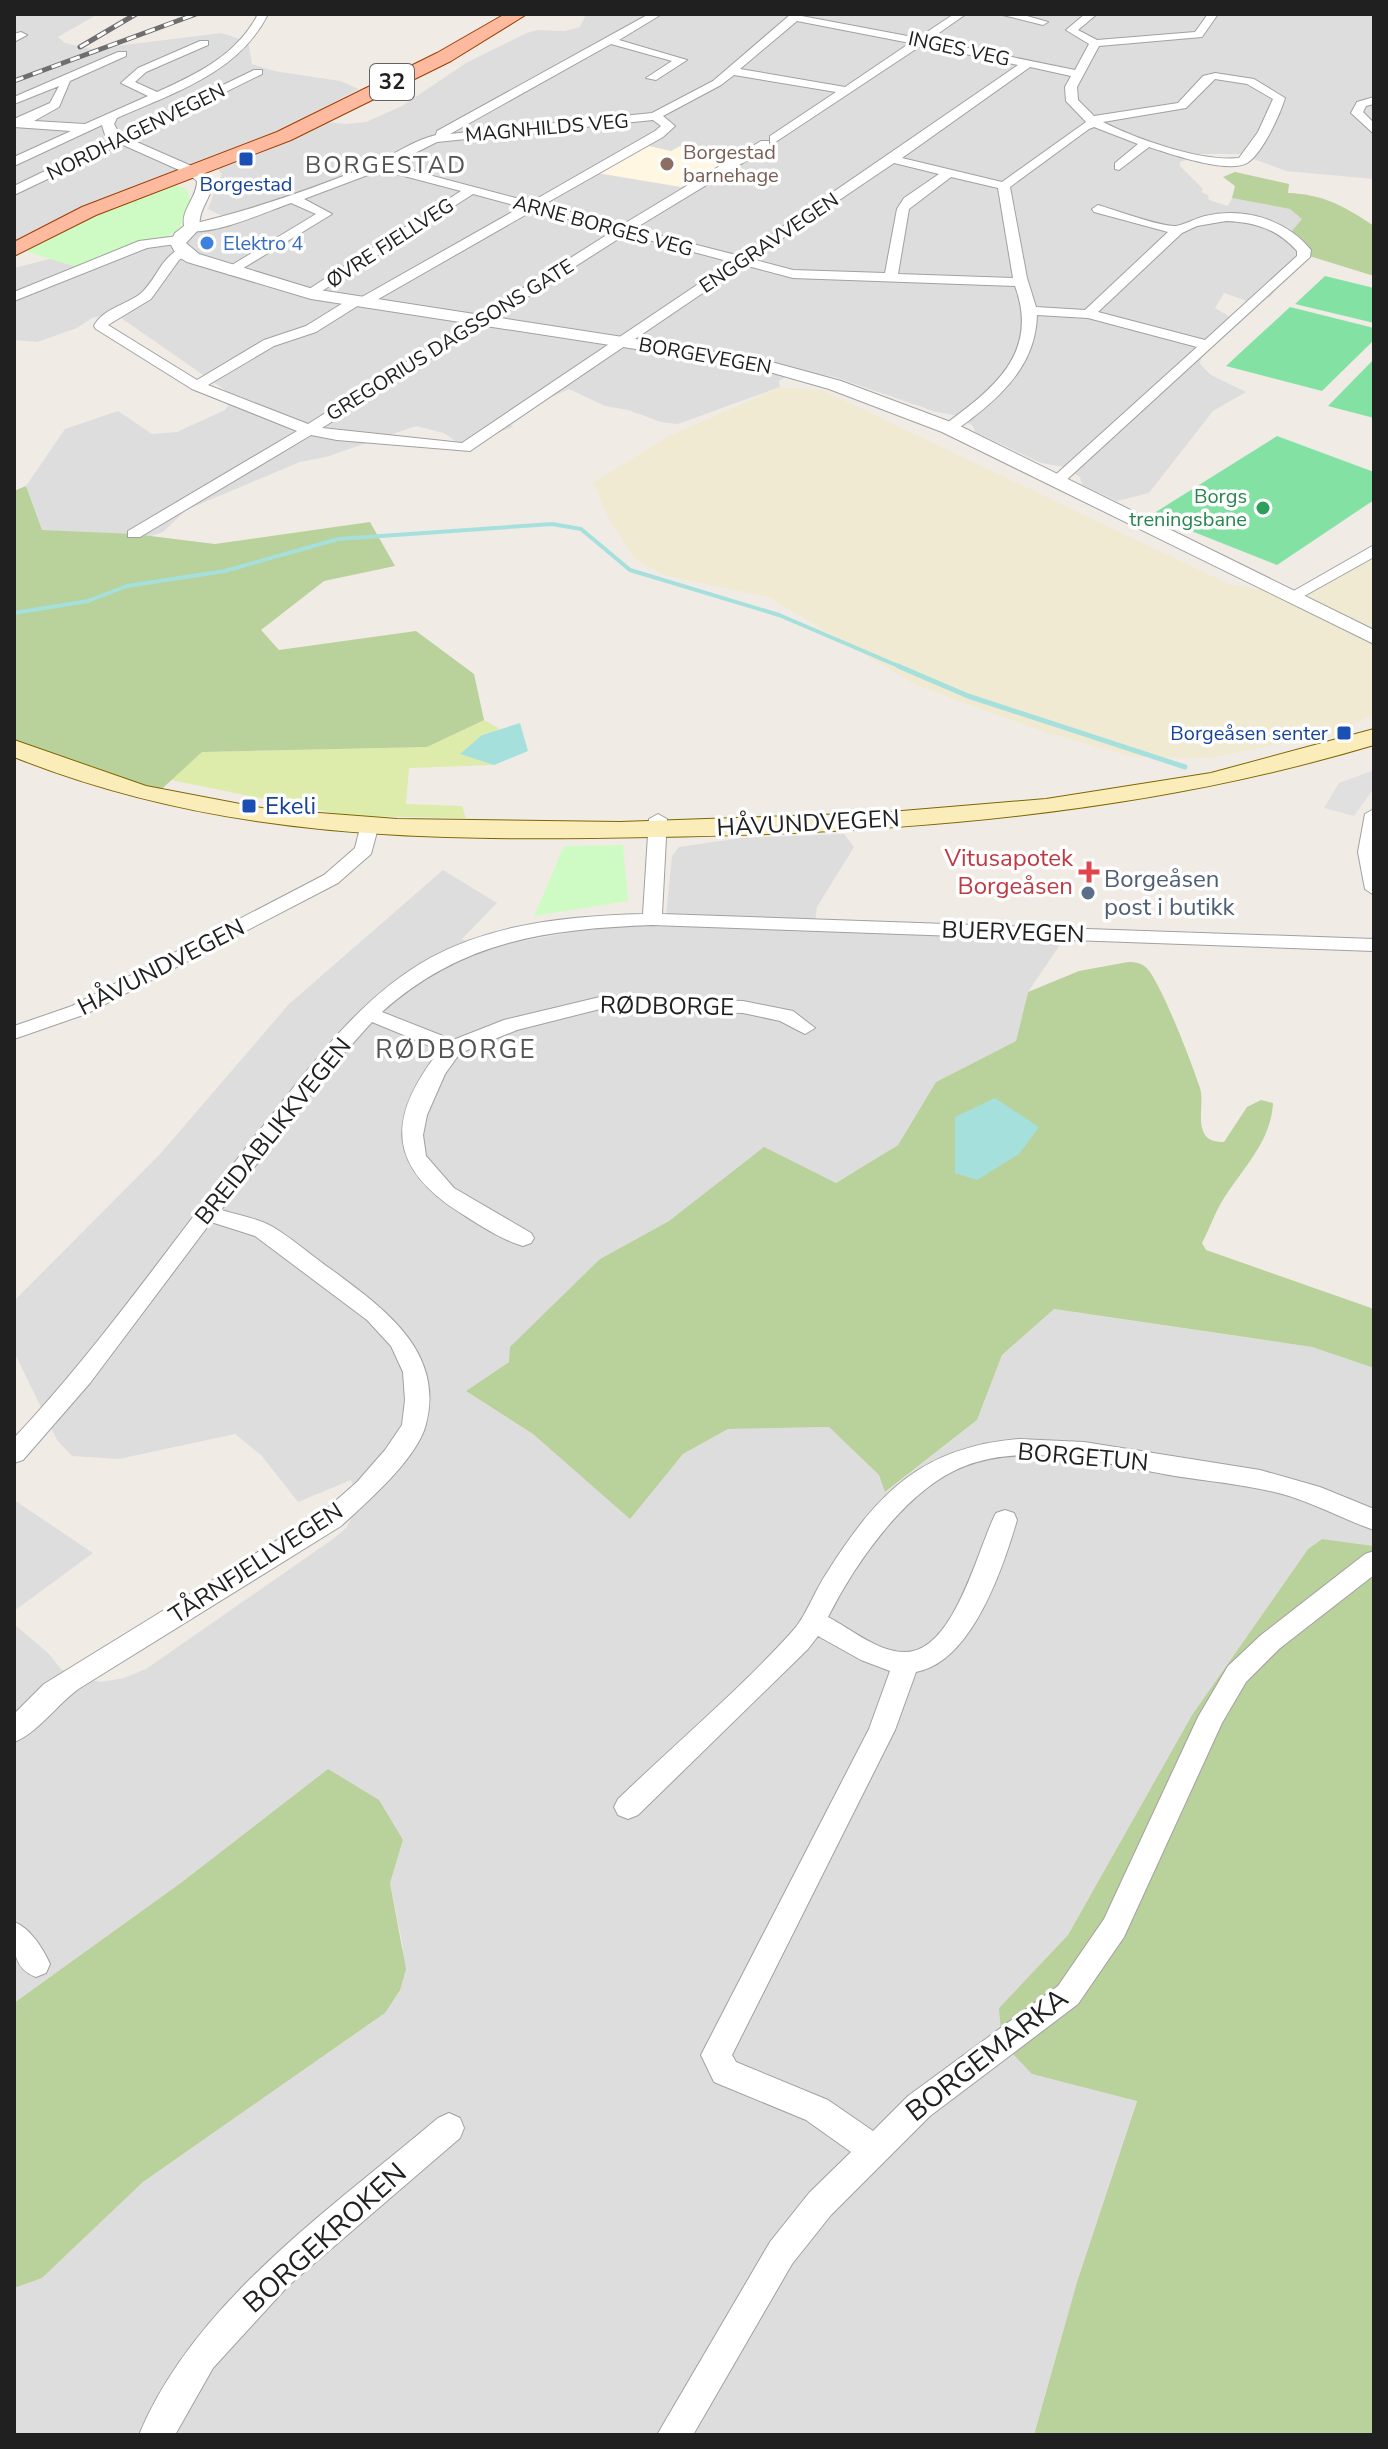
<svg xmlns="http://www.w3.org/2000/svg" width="1388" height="2449" font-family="'Nunito Sans',sans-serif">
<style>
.residential{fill:#dedddd}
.education{fill:#fff7e1}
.farmland{fill:#f0ead2}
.grass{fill:#ddecab}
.forest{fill:#b9d19a}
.park{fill:#cefbc3}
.pitch{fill:#83e2a3}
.parking{fill:#e0e0e0}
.water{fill:#a6e0dd}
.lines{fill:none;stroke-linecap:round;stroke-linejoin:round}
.stream-far1{stroke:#a6e0dd;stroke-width:4}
.stream{stroke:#a6e0dd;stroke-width:5}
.minor-casing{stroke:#a1a1a1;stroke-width:2}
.tertiary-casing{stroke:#a1a1a1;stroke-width:2}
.secondary-casing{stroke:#7d6802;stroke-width:2}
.primary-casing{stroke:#9c3e00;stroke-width:2}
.minor{fill:#fff;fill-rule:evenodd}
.tertiary{fill:#fff;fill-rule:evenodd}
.secondary{fill:#fbedba;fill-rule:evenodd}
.primary{fill:#feba9e;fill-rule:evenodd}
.rail-casing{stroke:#6e6e6e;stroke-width:5}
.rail{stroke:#fff;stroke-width:3;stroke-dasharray:10;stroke-linecap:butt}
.transit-dot{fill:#1a4fb4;stroke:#fff;stroke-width:3}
.education-dot{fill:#8d6e63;stroke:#fff;stroke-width:3}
.shop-dot{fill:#3f7fe0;stroke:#fff;stroke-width:3}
.leisure-dot{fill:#2e9e5b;stroke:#fff;stroke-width:3}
.health-dot{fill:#e0444e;stroke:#fff;stroke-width:3}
.service-dot{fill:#5c6f8a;stroke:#fff;stroke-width:3}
.labels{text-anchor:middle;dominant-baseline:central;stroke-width:7;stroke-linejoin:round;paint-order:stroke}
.far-street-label{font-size:20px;fill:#202020;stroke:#fff}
.far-education-label{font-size:20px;fill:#785e54;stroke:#fff;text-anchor:start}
.far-transit-label{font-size:20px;fill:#164399;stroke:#fff}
.far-shop-label{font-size:20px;fill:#366cbe;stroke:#fff;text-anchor:start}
.far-leisure-label{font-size:20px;fill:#27864d;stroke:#fff;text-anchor:end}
.shield{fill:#fff;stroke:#636363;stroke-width:2}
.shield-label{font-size:22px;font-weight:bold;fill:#202020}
.far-quarter-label{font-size:24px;letter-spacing:2px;fill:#535353;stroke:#fff}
.transit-label{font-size:24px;fill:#164399;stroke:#fff;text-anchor:start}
.street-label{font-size:24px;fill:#202020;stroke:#fff}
.health-label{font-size:24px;fill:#be3a42;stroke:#fff;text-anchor:end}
.service-label{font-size:24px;fill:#4e5e75;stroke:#fff;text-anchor:start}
.neighbourhood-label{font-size:26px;letter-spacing:2px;fill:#535353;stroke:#fff}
.near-street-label{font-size:28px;fill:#202020;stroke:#fff}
</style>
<rect width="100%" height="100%" fill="#f1ebe6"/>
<path class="residential" d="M14 14H98L58 37 65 43 91 49 222 33 248 42 252 64 274 71 340 81 359 89 315 112 316 116 327 122 346 124 366 122 402 106 466 63 527 33 537 30 565 31 580 27 586 14H1374V179L1286 171 1240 154H1201L1180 162V166L1203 189 1201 192 1208 195 1209 200 1228 206 1232 198 1290 209 1303 219 1306 250 1270 297 1247 301 1224 293 1215 308 1237 321 1203 349 1200 364 1211 375 1246 392 1213 411 1149 493 1117 501 1082 485 1080 477 1064 467 1041 463 975 432 973 426 958 416 936 412 835 377 809 373 787 376 779 381 780 387 678 424 661 422 628 410 605 406 569 389 506 418 513 427 462 446 444 433 416 426 326 457 300 462 186 510 163 532 121 546 42 530 26 486 65 429 118 411 152 434 177 432 225 410 232 399 229 393 114 313 92 318 77 328 37 342 14 340V268L73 253 172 240 226 222 224 217 208 209 222 174 211 161 14 243Z
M844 834 854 847 817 907 814 930 1062 942 1028 992 1016 1041 936 1082 898 1145 836 1183 764 1148 669 1221 600 1259 567 1293 509 1362 466 1391 533 1434 630 1518 683 1454 728 1429 829 1427 879 1475 886 1492 977 1420 1002 1355 1053 1309 1312 1347 1374 1368V1546L1322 1539 1308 1549 1192 1715 1068 1935 999 2008 1032 2074 1137 2100 1077 2282 1034 2435H14V2288L42 2278 143 2182 385 2013 403 1947 390 1883 403 1840 328 1769 182 1882 14 2003V1624L48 1653 61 1669 79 1678 101 1682 124 1678 146 1669 333 1539 346 1528 355 1512 357 1495 351 1480 298 1502 261 1455 235 1434 119 1459 72 1456 57 1440 14 1352V1301L161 1153 289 1004 443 870 497 903 462 939 480 949 604 926 665 925 672 856 679 847 741 838Z
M14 1500 93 1553 14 1611Z"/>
<path class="education" d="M686 143 719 154 709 161 721 165 681 187 597 173 642 148 649 146 671 151Z"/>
<path class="farmland" d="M780 387 822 390 1229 584 1295 596 1374 551V714L1334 733 1209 758 1133 757 1044 732 918 686 768 597 663 575 634 558 608 517 593 483 665 438Z"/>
<path class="grass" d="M484 720 500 729 482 735 461 754 494 765 409 768 406 804 462 806 466 818 348 816 171 780 202 752 427 747Z"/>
<path class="forest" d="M1235 172 1289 184 1288 193C1323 194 1346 207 1374 226V276L1303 254 1304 243 1292 231 1302 219 1290 209 1232 198 1235 186 1223 177Z
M26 486 42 530 134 534 215 544 370 522 395 566 324 581 261 630 279 650 416 631 474 674 484 720 427 747 202 752 153 797 14 746V491Z
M1128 962C1138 962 1144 964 1150 972 1165 994 1191 1061 1200 1088 1204 1101 1198 1118 1203 1131 1206 1140 1215 1142 1224 1142L1247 1107 1261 1100 1273 1103C1271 1143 1241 1170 1221 1203 1214 1215 1209 1230 1202 1243L1206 1250 1374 1309V1368L1312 1347 1054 1309 1002 1355 977 1420 885 1492 879 1475 829 1427 728 1429 683 1454 630 1519 533 1434 466 1391 509 1362 510 1347 600 1259 669 1221 764 1147 836 1183 898 1145 936 1082 1016 1041 1028 992 1079 971Z
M1322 1539 1374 1546V2435H1034L1077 2282 1137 2101 1032 2074 1013 2054 1001 2032 999 2008 1068 1935 1192 1715 1308 1549Z
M328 1769 379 1800 403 1840 390 1883 406 1969 400 1990 385 2013 143 2182 42 2278 14 2288V2003L182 1882Z"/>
<path class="park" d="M175 185 187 189 190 199 179 230 167 237 76 267 22 250 56 230Z
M623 845 628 901 534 916 564 846Z"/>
<path class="pitch" d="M1325 276 1374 288V323L1295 304Z
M1290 307 1374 328V340L1322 391 1226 366Z
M1374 359V418L1328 406Z
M1277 436 1374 472V500L1277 565 1151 515Z"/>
<path class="parking" d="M1374 770V788L1354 816 1324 808 1339 783Z"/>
<path class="water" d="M520 723 528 751 494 765 460 754 482 735Z
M995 1098 1039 1127 1019 1154 977 1180 955 1173V1117Z"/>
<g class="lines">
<path class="stream-far1" d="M14 613 88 601 127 586 225 571 338 539 552 524 581 529 630 570 779 615 903 668"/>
<path class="stream" d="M898 666 968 696 1185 767"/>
<defs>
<path id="minor" d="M258 14H268C239 73 173 93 117 118L114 124 120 135 254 70H262V74L130 139 196 168V174H188L121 144 14 195V186L111 139 105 135 102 125 14 166V157L71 131 14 127V119L50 103 59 86 14 104V97L118 52H126V56L70 81 59 107 34 121 85 124 148 96 121 83 138 68 200 41H208V45L146 72 135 82 157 92C197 74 237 55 258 14Z
M649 14H662L619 40 687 60 656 80 646 78 672 61 611 44 450 134 652 113 713 81 791 14 918 38 954 14H966L929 40 1075 70 1089 44 1066 30 1085 14H1097L1078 30 1097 40 1195 32 1208 14H1218L1202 37 1099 46 1077 87 1078 100 1094 116 1178 103 1203 76 1215 73 1254 79 1285 98C1280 115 1262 154 1247 163 1228 174 1170 154 1149 147L1119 170 1115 169V163L1138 144 1094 127 1089 129 1010 187 1027 278 1036 307 1085 310 1168 232 1094 212 1092 209 1098 205C1115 210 1161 227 1176 226 1184 225 1196 218 1205 216 1243 207 1286 219 1311 250L1310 257 1062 484H1052V478L1197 347 1088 318 1037 315C1036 359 1009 389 976 415 967 422 959 429 949 432L944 431V425C993 389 1040 353 1015 286L793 278 744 265 470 451 337 440 311 435 140 537H128V531L297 431 192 389 96 329 94 326C102 309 126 305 140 294 157 280 161 255 183 248L190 252 179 260 151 299 108 325 197 380 264 340 306 326 351 298H360L521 207 473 194 311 298 304 294 306 291 461 191 381 170 304 199 332 214 232 275 227 274V268L316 214 291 203C263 213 216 235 187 231V225C250 211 309 190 369 166 391 157 413 140 436 135L437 131ZM797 21 910 43 845 87 740 69ZM922 45 1018 65 740 256 634 229 769 147V141H761L622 225 543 205 663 137 675 126 663 116 721 85 734 75 836 92 770 136V142L774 143ZM1030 67 1071 76 1065 87 1066 101 1086 122 1002 182 902 158ZM1215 79 1247 84 1273 99 1258 132 1239 158C1201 162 1136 139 1103 122L1186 108ZM653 120 661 126 655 131 531 202 391 165 437 142ZM894 163 939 174 904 198 897 209 885 273 793 270 752 259ZM951 177 998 188 1013 278 898 274 909 209ZM534 210 613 231 308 424 208 385 274 346 316 332 359 305H368ZM1226 221C1255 222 1277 229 1297 251V256L1205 340 1098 312 1182 233 1197 226ZM626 234 731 262 462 443 322 428Z
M999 14H1020L1048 22 1043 25Z
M21 32 27 35 14 42V34Z
M1374 97V104L1366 106 1363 112 1374 123V134L1351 113 1357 102Z
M178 236 183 237V243L147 248 14 301V292L139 241Z
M1374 545V557L1297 600H1285L1283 597Z
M1374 809V895L1365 889 1358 852 1365 814Z
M658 814 667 819 662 914 1374 939V951L652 925C549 929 462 940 382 1012L453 1040 504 1020 600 997 743 1001 793 1011 815 1028 805 1034 780 1021 743 1013 600 1009 517 1030 460 1053 445 1074 427 1115 423 1135 426 1156 454 1188 531 1233 534 1238 531 1243 523 1246C502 1240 481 1226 462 1214 387 1167 386 1118 440 1050L372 1022 336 1062 221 1210C237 1215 258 1218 273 1227 293 1239 312 1256 332 1270 383 1308 445 1351 426 1424 418 1458 366 1503 341 1526L80 1688C59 1702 37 1734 14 1742V1714L44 1684 323 1512 357 1482 385 1450 402 1425 405 1400 403 1372 391 1346 367 1320 255 1236 211 1222 90 1383 23 1460 14 1463V1438C105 1341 181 1229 264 1125 313 1063 360 997 430 958 494 923 571 916 643 914L649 819Z
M369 822 378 828 371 854 338 883 86 1014 14 1039V1026L72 1006 324 875 355 848 360 828Z
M1019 1439 1084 1442 1260 1470 1320 1487 1374 1509V1530C1345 1520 1318 1505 1289 1496 1252 1485 1213 1482 1175 1476 1110 1465 1030 1441 965 1466 907 1488 855 1563 828 1617 851 1629 879 1653 906 1652 955 1651 978 1547 996 1513L1005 1510 1014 1513 1017 1520C1003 1568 972 1662 916 1672L895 1730 732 2055 736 2062 828 2100 873 2131 908 2096 1058 1986 1104 1919 1198 1717 1228 1666 1261 1635 1365 1554 1374 1551V1575L1279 1649 1246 1682 1222 1723 1124 1937 1078 2004 930 2116 831 2215 792 2264 693 2435H657L770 2242 809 2193 851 2152 806 2120 714 2082 701 2055 869 1729 890 1671 861 1660 818 1636 808 1649 638 1815 628 1819 618 1815 614 1807 618 1799C675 1744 737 1692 790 1634 807 1616 814 1591 828 1571 878 1492 923 1447 1019 1439Z
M14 1922C30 1928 43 1948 50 1964L46 1973 36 1977C11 1968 14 1945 14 1922Z
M449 2113 460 2118 464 2128 460 2138 288 2286 213 2368 175 2435H139C194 2302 332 2208 438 2118Z"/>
<path id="tertiary" d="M192 166 213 179C213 198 197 209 200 228L186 243 199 254 313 289 694 348 775 363 841 381 956 424 1374 630V644L942 432 829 389 773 373 694 358 311 299 187 262 177 256 170 243 175 233 184 226C181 209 197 198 197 181L184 171Z"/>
<path id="secondary" d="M1374 729V745C1140 815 898 833 655 837 433 841 224 841 14 757V740L146 786 267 809 397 819 620 822 878 813 1046 799 1211 773Z"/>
<path id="primary" d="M505 14H527L451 61 291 140 96 215 14 256V242L82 207 277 132 437 53Z"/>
</defs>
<use href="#minor" class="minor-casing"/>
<use href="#tertiary" class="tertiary-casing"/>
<use href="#secondary" class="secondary-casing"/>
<use href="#primary" class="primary-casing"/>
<use href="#minor" class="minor"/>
<use href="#tertiary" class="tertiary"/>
<use href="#secondary" class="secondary"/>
<use href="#primary" class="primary"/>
<defs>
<path id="rail" d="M80 47 136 14
M14 81 196 14"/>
</defs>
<use href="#rail" class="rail-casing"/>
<use href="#rail" class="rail"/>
</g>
<g class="transit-dot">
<rect x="238" y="151" width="16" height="16" rx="4"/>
<rect x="1336" y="725" width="16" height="16" rx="4"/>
<rect x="241" y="798" width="16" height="16" rx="4"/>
</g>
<circle class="education-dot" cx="667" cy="164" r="8"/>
<circle class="shop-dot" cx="207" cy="243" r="8"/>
<circle class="leisure-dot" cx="1263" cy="508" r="8"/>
<path class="health-dot" d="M1085 860h8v8h8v8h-8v8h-8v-8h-8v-8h8z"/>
<circle class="service-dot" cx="1088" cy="893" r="8"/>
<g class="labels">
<g class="far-street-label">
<text transform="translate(959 49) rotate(12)">INGES VEG</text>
<text transform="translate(547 128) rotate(-5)">MAGNHILDS VEG</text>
<text transform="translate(136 132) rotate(-26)">NORDHAGENVEGEN</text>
<text transform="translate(603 226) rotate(15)">ARNE BORGES VEG</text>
<text transform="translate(390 243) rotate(-33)">ØVRE FJELLVEG</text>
<text transform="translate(769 243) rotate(-34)">ENGGRAVVEGEN</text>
<text transform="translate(450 340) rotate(-32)">GREGORIUS DAGSSONS GATE</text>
<text transform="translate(705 356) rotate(10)">BORGEVEGEN</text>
</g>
<g class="far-education-label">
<text x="683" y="152">Borgestad<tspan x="683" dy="23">barnehage</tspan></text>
</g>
<g class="far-transit-label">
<text x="246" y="184">Borgestad</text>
<text x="1328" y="733" text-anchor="end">Borgeåsen senter</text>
</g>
<g class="far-shop-label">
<text x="223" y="243">Elektro 4</text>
</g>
<g class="far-leisure-label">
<text x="1247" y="496">Borgs<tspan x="1247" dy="23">treningsbane</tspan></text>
</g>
<rect class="shield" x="370" y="64" width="44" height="36" rx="6"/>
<g class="shield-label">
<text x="392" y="82">32</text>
</g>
<g class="far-quarter-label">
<text x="386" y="165">BORGESTAD</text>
</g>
<g class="transit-label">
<text x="265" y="806">Ekeli</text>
</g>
<g class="street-label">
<text transform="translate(808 823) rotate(-3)">HÅVUNDVEGEN</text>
<text transform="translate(1013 932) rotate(2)">BUERVEGEN</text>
<text transform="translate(161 967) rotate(-27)">HÅVUNDVEGEN</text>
<text transform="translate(667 1006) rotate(1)">RØDBORGE</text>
<text transform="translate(273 1131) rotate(-51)">BREIDABLIKKVEGEN</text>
<text transform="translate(1083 1457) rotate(5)">BORGETUN</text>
<text transform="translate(256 1563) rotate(-33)">TÅRNFJELLVEGEN</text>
</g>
<g class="health-label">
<text x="1073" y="858">Vitusapotek<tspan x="1073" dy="28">Borgeåsen</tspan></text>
</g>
<g class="service-label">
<text x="1104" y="879">Borgeåsen<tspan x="1104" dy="28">post i butikk</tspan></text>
</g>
<g class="neighbourhood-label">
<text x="456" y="1049">RØDBORGE</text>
</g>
<g class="near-street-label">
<text transform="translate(987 2055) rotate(-38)">BORGEMARKA</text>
<text transform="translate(325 2238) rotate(-42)">BORGEKROKEN</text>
</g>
</g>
<rect width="1388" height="2449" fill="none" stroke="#202020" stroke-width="32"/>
</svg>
